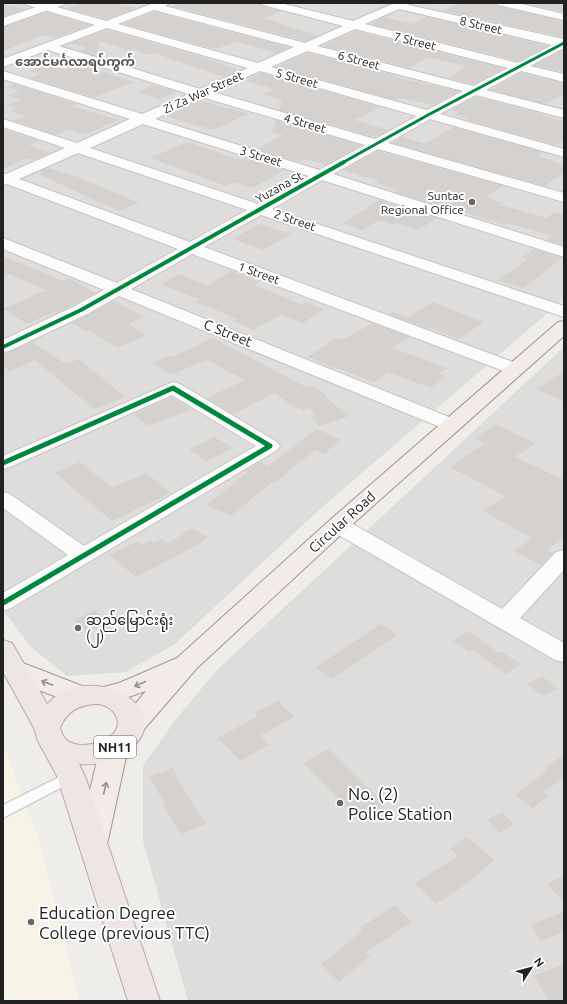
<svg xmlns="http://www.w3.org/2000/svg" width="567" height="1004" font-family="Ubuntu,'Noto Sans Myanmar',sans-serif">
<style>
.residential{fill:#dedddb}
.education{fill:#f7f4e7}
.building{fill:#d4d1ce}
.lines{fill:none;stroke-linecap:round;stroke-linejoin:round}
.service-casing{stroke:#c5c4c2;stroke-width:2}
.minor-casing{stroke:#c5c4c2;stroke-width:2}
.tertiary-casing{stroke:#c5c4c2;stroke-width:2}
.primary-casing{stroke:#a59786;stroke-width:2}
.trunk-casing{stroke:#c3a2b0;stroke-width:2}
.service{fill:#fdfcfc;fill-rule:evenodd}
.minor{fill:#fdfcfc;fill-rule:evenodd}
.tertiary{fill:#fdfcfc;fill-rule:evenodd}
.primary{fill:#f2ebe7;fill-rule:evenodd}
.trunk{fill:#eee6e5;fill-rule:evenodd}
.cycleway-far2-casing{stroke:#fff;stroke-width:4.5}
.cycleway-far1-casing{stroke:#fff;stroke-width:6}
.cycleway-casing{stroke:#fff;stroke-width:8}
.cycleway-far2{stroke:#00873e;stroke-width:3}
.cycleway-far1{stroke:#00873e;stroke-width:4}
.cycleway{stroke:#00873e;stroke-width:5}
.oneway{stroke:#94908e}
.poi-dot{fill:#696867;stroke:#fff;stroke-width:1.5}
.labels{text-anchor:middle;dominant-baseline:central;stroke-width:4;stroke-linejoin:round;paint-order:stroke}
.far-street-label{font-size:12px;fill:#212121;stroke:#fff}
.far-poi-label{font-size:12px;fill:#212121;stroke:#fff;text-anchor:end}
.far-quarter-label{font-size:13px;font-weight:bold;fill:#545454;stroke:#fff}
.shield{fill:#fff;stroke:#646464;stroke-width:1}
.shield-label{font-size:13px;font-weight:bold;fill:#212121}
.street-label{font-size:14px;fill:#212121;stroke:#fff}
.poi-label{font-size:14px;fill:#212121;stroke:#fff;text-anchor:start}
.near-poi-label{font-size:17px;fill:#212121;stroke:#fff;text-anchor:start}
</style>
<rect width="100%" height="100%" fill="#efedea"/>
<path class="residential" d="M3 3H47L3 18Z
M67 3H564V299L320 509 175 644 126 672 67 676 31 647 3 610V26Z
M564 347V1001H188L143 841V766L176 719 218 669Z"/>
<path class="education" d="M3 744 40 843 79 1001H3Z"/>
<path class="building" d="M81 3H117L137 8 106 19 66 8Z
M183 3H260L263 6 281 11 264 18 318 36 305 41 172 6Z
M460 3H494L498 6 564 21V37L443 11Z
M524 3H564V12Z
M3 4 25 9 3 16Z
M155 12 289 47 276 53 237 42 215 49 123 24Z
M44 13H50L90 25 54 38 44 35 3 51V27Z
M385 17 413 24 428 17 548 46 518 61 370 24Z
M107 30 202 57 240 70 223 77 154 53 146 55 133 49 129 50 100 41 96 56 80 51 86 48 70 43Z
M355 31 504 68 473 84 449 78 466 66 431 58H427L410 68 322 46Z
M564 50V72L534 65Z
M307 53 397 76 394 77 459 91 432 105 400 98 395 100 275 67Z
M65 57 87 64 83 65 134 82 94 97 30 78 39 74 29 71Z
M261 73 380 107 354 120 389 130 375 137 279 110 282 101 263 94 275 89 245 81Z
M521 73 564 83V94L545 104 490 90Z
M14 84 77 104 72 106 78 108 119 120 83 135 69 130 56 135 14 121 27 116 10 111 16 108 6 105 20 100 8 95 20 91 8 87Z
M154 85 177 92 160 99 137 92Z
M476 97 531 111 564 122V140L555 145 466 120 468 119 453 114 458 112 451 110Z
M200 100 228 109 230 108 248 114 213 130 165 116Z
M276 120 361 145 326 165 306 159 299 162 257 149 283 135 272 132Z
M454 127 543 152 537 156 564 164V173L544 186 392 143 401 137 425 144Z
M3 129 39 141 29 145 50 153 34 160 27 158 3 169Z
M188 142 239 160 244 157 285 170 252 188 234 182 226 186 150 158Z
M378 151 503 186 486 197 503 203 500 205 546 218 555 212 564 215V245L547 240 552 236 507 223 505 225 491 221 452 208 450 210 394 192 398 190 376 183 379 181 343 170Z
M48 168 78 177 139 203 119 211 40 175 42 170Z
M380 200 437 218 418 230 397 223 394 225 379 220 363 230 342 223Z
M258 224 292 234 263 250 233 239Z
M534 249 562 258 523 288 498 280 528 259 523 257Z
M3 256 63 281 69 278 96 293 56 313 54 312 27 324 3 309 46 290 10 274 3 277Z
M231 271 260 282 254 285 302 305 306 302 324 309 303 323 281 315 253 330 234 321 238 319 196 302 200 300 161 284 179 274 207 286Z
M114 301 144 317 128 324 146 335 117 348 90 331 87 332 72 323Z
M433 302 484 322 459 339 428 327 426 328 389 314 394 312 409 317Z
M373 323 410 337 392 348 447 368 439 374 445 376 431 388 388 372 374 382 307 357 336 338 342 340Z
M213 338 306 387 311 385 327 396 325 397 349 416 320 426 311 418 315 415 310 407 303 411 299 407 296 409 275 393 233 414 207 398 245 380 207 360 170 375 153 362 169 356 172 357Z
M32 342 66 364 79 359 125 397 94 409 35 360 10 371 3 366V353L10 352Z
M564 371V401L537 390Z
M172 397 191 410 148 426 134 414Z
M496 424 535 443 515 457 564 480V537L547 550 553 553 541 565 514 551 532 538 483 511 505 496 450 467 485 443 475 439Z
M316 429 341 439 324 454 315 450 274 483 272 482 231 516 207 505 248 472 246 470 260 462 269 466Z
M214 437 233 448 207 461 189 450Z
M80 462 112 488 146 473 171 493 112 521 55 473Z
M191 528 208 537 194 547 136 577 109 555 138 541 142 545 151 540 154 543 161 539 168 544Z
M95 610 107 622 87 632 74 620Z
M381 624 397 635 332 679 316 667Z
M469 631 498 653 501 651 520 664 506 674 473 650 469 652 453 641Z
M542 676 557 689 542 696 527 684Z
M278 701 294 717 260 736 269 745 240 761 218 738 258 716 255 713Z
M328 749 385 805 360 820 303 763Z
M564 755V783L561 780 543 792 548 796 533 808 515 795 548 770 545 767Z
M173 768 184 791 206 824 181 834 163 805 165 804 149 777Z
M502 812 514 825 500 833 487 820Z
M466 837 495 860 463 886 436 904 415 883 458 856 450 849Z
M564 875V902L547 884Z
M395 905 412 922 366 952 370 956 339 982 321 964 363 931 360 928Z
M564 912V932L541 941 531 925Z
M564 964V1001H550L533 976Z"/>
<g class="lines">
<defs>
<path id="service" d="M71 771 76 772 78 776 76 780 3 818V805Z"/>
<path id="minor" d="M25 3H43L106 21 154 3H170L165 6 305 43 343 26 263 5 261 3H280L353 21 395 3H410L408 5 564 39V48L530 66 564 74V82L521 71 486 90 564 110V118L476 95 440 114 564 149V157L430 119 388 143 564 193V202L378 149 333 174 564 247V257L322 180 272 209 564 306V317L261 215 204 247 521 365 524 369 521 373 515 375 509 373 192 254 131 289 459 421 462 425 459 429 452 431 445 429 119 296 87 314 9 351 3 352V340L75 306 104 290 3 249V238L117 283 178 249 7 184 3 185V174H6L65 148 3 127V119L77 143 130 119 3 79V71L142 114 189 94 48 50 3 67V59L95 25 27 5ZM399 9 552 45 518 63 365 24ZM154 10 294 47 258 63 118 24ZM107 28 248 68 200 89 59 46ZM355 29 508 68 473 86 317 46ZM307 51 463 91 427 110 271 67ZM260 71 417 116 375 139 213 92ZM202 97 365 145 319 170 155 119ZM143 124 309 176 258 204 90 148ZM78 153 247 210 190 242 19 179Z
M496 3H517L564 14V20L498 5Z
M173 382 180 384 277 442 280 446 277 450 11 608 3 611V593L68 555 3 508V492L10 494 84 546 256 446 172 395 10 467 3 469V456Z
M338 518 346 520 502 609 556 552 564 550V570L520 618 564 643V662L555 660 330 530 327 525 330 520Z"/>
<path id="tertiary" d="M48 3H65L63 5 3 26V18Z"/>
<path id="primary" d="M564 321V336L346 530 197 668 139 735 130 738 121 735 117 728 121 721 146 691 105 705 96 703 93 698 90 703 81 705 72 703 31 687 6 675 3 668 6 663 15 660 90 689 93 694 96 689 119 683 177 658 330 520 558 322Z
M114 738 124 741 128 748 108 840 103 848 93 852 83 848 78 840 100 748 104 741Z"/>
<path id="trunk" d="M3 640 12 643 47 704C94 656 187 714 123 754 111 761 92 766 79 764L85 776 160 1001H128L57 776 38 741 34 728 3 672ZM99 704C105 705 112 709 115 714 131 740 75 755 64 737 62 734 61 731 60 728 67 710 81 704 99 704Z"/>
</defs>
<use href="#service" class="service-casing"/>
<use href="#minor" class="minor-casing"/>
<use href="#tertiary" class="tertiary-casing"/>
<use href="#primary" class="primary-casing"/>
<use href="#trunk" class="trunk-casing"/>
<use href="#service" class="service"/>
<use href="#minor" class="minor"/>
<use href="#tertiary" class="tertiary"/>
<use href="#primary" class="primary"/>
<use href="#trunk" class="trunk"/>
<defs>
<path id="cycleway-far2" d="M342 163 428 115 564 43"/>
<path id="cycleway-far1" d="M3 347 81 310 344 162"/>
<path id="cycleway" d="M3 463 173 388 270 446 3 603"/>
</defs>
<use href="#cycleway-far2" class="cycleway-far2-casing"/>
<use href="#cycleway-far1" class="cycleway-far1-casing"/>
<use href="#cycleway" class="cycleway-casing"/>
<use href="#cycleway-far2" class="cycleway-far2"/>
<use href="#cycleway-far1" class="cycleway-far1"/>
<use href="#cycleway" class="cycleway"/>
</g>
<defs><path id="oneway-shaft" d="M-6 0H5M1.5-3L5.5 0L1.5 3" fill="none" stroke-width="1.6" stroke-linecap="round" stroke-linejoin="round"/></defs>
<g class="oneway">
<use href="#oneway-shaft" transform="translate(47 683) rotate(-160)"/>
<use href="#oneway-shaft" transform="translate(140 684) rotate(156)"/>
<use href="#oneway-shaft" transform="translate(105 788) rotate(-77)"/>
</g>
<g class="poi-dot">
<circle cx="472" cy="202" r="4"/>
<circle cx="78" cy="628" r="4"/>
<circle cx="340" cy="803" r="4"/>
<circle cx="31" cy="922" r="4"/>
</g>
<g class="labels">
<g class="far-street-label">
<text transform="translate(481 25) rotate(13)">8 Street</text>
<text transform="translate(415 41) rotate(14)">7 Street</text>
<text transform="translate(359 60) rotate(15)">6 Street</text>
<text transform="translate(297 78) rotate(16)">5 Street</text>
<text transform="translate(203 92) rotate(-24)">Zi Za War Street</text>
<text transform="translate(305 123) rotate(16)">4 Street</text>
<text transform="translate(261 156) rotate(17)">3 Street</text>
<text transform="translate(279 187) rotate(-29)">Yuzana St</text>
<text transform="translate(295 220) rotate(19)">2 Street</text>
<text transform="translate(259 273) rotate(20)">1 Street</text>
</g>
<g class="far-poi-label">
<text x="464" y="195">Suntac<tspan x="464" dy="14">Regional Office</tspan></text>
</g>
<g class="far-quarter-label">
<text x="75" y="61">အောင်မင်္ဂလာရပ်ကွက်</text>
</g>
<rect class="shield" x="94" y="736" width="42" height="22" rx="3"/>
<g class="shield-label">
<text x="115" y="747">NH11</text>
</g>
<g class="street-label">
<text transform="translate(228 333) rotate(22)">C Street</text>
<text transform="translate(342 522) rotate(-42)">Circular Road</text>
</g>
<g class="poi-label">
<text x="86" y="620">ဆည်မြောင်းရုံး<tspan x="86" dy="16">(၂)</tspan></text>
</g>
<g class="near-poi-label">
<text x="348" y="793">No. (2)<tspan x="348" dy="20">Police Station</tspan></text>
<text x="39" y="912">Education Degree<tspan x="39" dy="20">College (previous TTC)</tspan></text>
</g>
</g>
<rect width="567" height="1004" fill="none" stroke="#212121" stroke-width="8"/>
<g transform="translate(531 968) rotate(54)" stroke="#ffffff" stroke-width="3" paint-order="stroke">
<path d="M0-3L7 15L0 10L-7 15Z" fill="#212121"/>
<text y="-6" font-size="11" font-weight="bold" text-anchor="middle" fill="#212121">N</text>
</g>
</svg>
